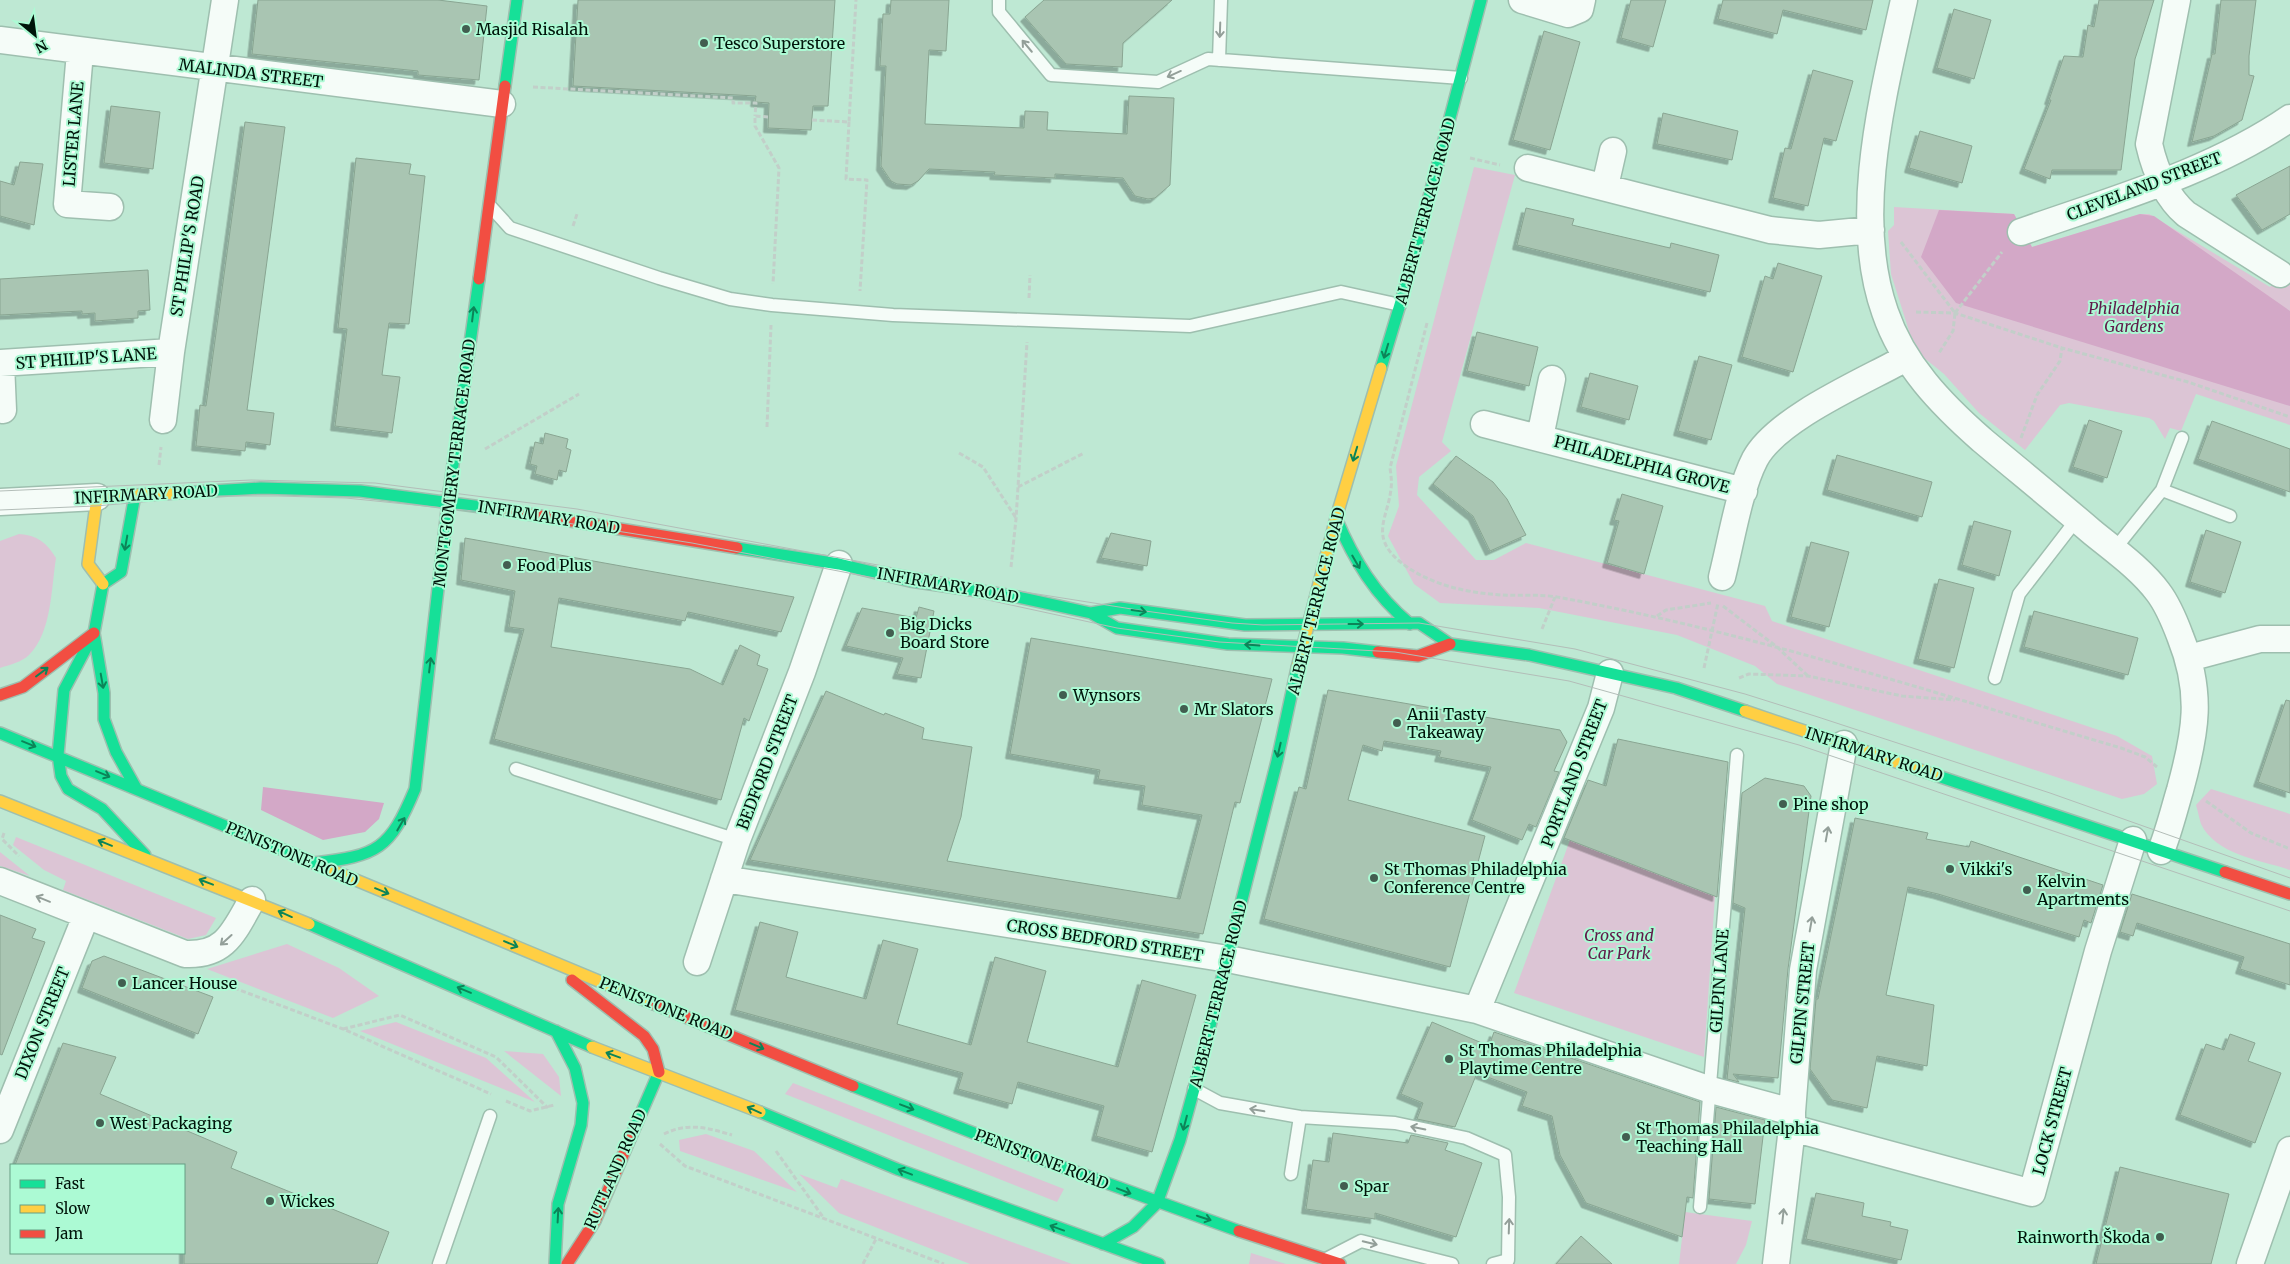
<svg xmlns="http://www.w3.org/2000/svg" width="2290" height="1264" font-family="Merriweather,serif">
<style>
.green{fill:#dcc5d5}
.forest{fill:#d3a8c7}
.building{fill:#a9c5b2;stroke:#89a592;filter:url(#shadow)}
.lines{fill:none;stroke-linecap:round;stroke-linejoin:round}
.lane-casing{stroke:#9ebfaf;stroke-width:15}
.street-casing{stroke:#9ebfaf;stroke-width:29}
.fast-casing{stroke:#9ebfaf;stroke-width:14}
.slow-casing{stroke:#9ebfaf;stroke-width:14}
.jam-casing{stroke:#9ebfaf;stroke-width:14}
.path{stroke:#c2cfc9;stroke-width:3;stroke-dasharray:5 2.5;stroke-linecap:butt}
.lane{stroke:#f5fcf8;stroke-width:12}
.street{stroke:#f5fcf8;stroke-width:26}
.fast{stroke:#16e098;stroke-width:11}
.slow{stroke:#ffcf43;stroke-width:11}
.jam{stroke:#f24e42;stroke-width:11}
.tram{stroke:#b3bdb8;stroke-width:1}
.oneway{stroke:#939f99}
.oneway2{stroke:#0c8458}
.poi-dot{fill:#425e50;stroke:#acfad4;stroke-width:2}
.labels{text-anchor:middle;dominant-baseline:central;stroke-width:4;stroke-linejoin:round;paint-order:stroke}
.poi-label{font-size:16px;fill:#00140a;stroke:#acfad4;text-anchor:start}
.street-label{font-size:16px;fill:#00140a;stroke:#acfad4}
.park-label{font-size:16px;font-style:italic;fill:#601a4a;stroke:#acfad4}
</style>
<defs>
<filter id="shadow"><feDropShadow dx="-4.5" dy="4.5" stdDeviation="0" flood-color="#0004"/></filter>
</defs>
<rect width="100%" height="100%" fill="#bee8d3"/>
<path class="green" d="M1474 167 1515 175 1442 442 1451 451 1419 477 1417 495 1476 560H1494L1526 543 1765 606 1772 621 2117 736 2152 756 2157 784 2144 794 2122 799 1777 684 1755 666 1677 635 1539 608 1440 603 1414 584 1388 536 1399 506 1396 466Z
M1894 207 2014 214 2032 247 2140 214H2149L2270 287 2290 263V425L2196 394 2181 431 2170 428 2165 439 2154 421 2149 418 2069 403 2060 405 2025 450 1979 413 1944 374 1923 357 1910 334 1891 274 1888 231 1894 225Z
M19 534C37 535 47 543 56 558 51 589 52 632 29 655 22 662 9 665 0 668V541Z
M2211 789 2290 814V870C2261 860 2216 855 2201 824 2199 818 2198 811 2196 805Z
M16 837 216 918 206 935 188 939 63 890 66 881 44 870 13 845Z
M1570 840 1715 896 1704 1057 1514 993Z
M0 852 30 876 0 866Z
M287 944 339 968 379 996 333 1018 207 969Z
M396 1022 486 1058 535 1102 360 1031Z
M504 1051 543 1054 559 1077 561 1096Z
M793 1083 1064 1189 1057 1202 785 1094Z
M706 1134 754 1151 797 1192 680 1151 679 1140Z
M799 1174 837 1188 841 1179 1072 1264H970L839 1213Z
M1685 1212 1752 1221 1746 1245 1736 1264H1679Z
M1251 1253 1286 1264H1249Z"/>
<path class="forest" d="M1939 210 2014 214 2032 247 2140 214 2154 216 2290 311V406L1956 303 1921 257Z
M263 787 384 803 379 819 365 832 323 840 261 810Z"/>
<path class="building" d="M258 0H438L487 6 479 80 418 75V71L252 54Z
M578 0H835L828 106H813L811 130 768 128 769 103 755 102 756 96 573 86Z
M891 0H949L946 51 929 50 925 124 1024 128 1025 111 1048 112 1047 130 1127 134 1129 96 1174 98 1170 185 1155 198 1148 199 1135 196 1123 178 1055 174V178L994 175 995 172 929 169 918 181 911 185 897 184 891 181 881 166 886 66H880L883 14H890Z
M1044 0H1172L1123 43 1122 67 1066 64 1025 17Z
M1631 0H1666L1653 47 1621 38Z
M1723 0H1873L1866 30 1783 10 1777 34 1718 19Z
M2099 0H2154L2135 59 2121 170H2052L2050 179 2024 169 2051 100H2049L2064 56 2083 57 2088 25 2094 27Z
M2221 0H2256L2249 56V75L2254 76 2242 120 2214 136 2192 142 2212 54H2215Z
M1954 9 1991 20 1974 79 1937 68Z
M1544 31 1580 42 1550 150 1513 140Z
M1813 70 1853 81 1836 141 1824 138 1808 206 1773 198 1785 148 1791 149Z
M111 106 160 112 153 169 104 163Z
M1663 113 1738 131 1732 160 1657 144Z
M245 122 285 127 247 410 274 413 270 445 246 442 245 451 196 446 200 405 206 406Z
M1920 131 1972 146 1962 183 1909 168Z
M356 158 411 164 409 174 425 176 409 324 389 323 382 375 400 377 392 433 335 426 347 329 338 328Z
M20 162 43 164 34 225 0 216V181L14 185Z
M2290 166V214L2262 230 2236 195Z
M1526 208 1574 219 1572 225 1670 248 1671 243 1719 255 1710 292 1517 245Z
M1778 263 1822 276 1793 372 1742 357 1765 276 1773 279Z
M148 270 150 310 138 311V318L95 321V313L82 314V311L0 315V279Z
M1477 332 1538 347 1529 386 1467 371Z
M1699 356 1732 365 1711 440 1678 431Z
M1590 373 1638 386 1629 420 1581 407Z
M2089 420 2122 431 2107 478 2073 467Z
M2212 421 2290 449V492L2198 459Z
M545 433 568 439 566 448 571 450 566 472 559 470 557 480 535 474 537 466 530 464 535 442 543 444Z
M1837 455 1932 482 1922 517 1827 490Z
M1456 456 1493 482 1507 499 1526 535 1490 551 1473 516 1433 484Z
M1622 494 1663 506 1644 574 1607 563 1619 521 1614 520Z
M1974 521 2011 531 1999 576 1962 565Z
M2206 530 2241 542 2225 593 2190 582Z
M1111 533 1151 541 1147 566 1101 558Z
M465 538 794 597 781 632 688 612 685 621 559 598 551 647 690 669 723 685 740 645 760 655 757 665 768 669 749 721 744 718 721 800 494 739 524 629 509 627 515 591 461 580Z
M1811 542 1849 552 1829 627 1791 617Z
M1939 579 1974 588 1954 668 1918 659Z
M919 607 934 611 921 678 897 674 903 658 846 646 862 608 916 618Z
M2034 611 2138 638 2128 675 2024 647Z
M1031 638 1272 679 1240 803 1235 802 1203 934 750 860 826 691 884 715 885 713 924 728 922 739 972 747 961 817 947 861 1180 899 1202 815 1142 805 1145 786 1098 779 1100 770 1010 754Z
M1328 690 1560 730 1567 742 1554 771 1559 772 1536 827 1529 824 1522 840 1472 820 1491 767 1439 757 1441 751 1384 741 1382 751 1363 745 1348 800 1485 836 1450 967 1264 919 1299 787 1306 789Z
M2286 700 2290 701V793L2258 782Z
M1618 739 1728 762 1717 897 1564 838 1588 780 1606 786Z
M1765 778 1804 786 1811 796 1788 969 1778 1078 1733 1074 1739 1082 1727 1079 1745 908 1733 903 1742 793Z
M1855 818 1928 833 1926 839 1969 847 1971 841 2103 885 2091 923 2084 920 2079 937 1938 894 1908 887 1886 995 1934 1005 1927 1066 1877 1056 1867 1108 1832 1100 1810 1069 1816 999H1818Z
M2132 894 2290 944V985L2240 969 2244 957 2137 923 2133 936 2120 932Z
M0 915 36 929 32 938 45 942 2 1055 0 1054Z
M760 922 798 932 786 977 866 999 883 940 918 949 897 1024 971 1045 995 957 1046 971 1027 1042 1118 1067 1142 980 1196 995 1152 1152 1096 1136 1104 1106 1018 1082 1012 1104 958 1089 963 1073 735 1010Z
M104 956 213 997 198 1034 82 988 92 961Z
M1432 1022 1489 1046 1494 1032 1700 1102 1693 1198 1687 1197 1682 1237 1586 1203 1560 1155 1552 1116 1522 1106 1527 1092 1477 1073 1455 1127 1417 1119 1423 1103 1401 1094Z
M2230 1034 2255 1043 2248 1061 2281 1073 2255 1143 2180 1115 2206 1044 2224 1050Z
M63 1043 116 1057 100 1094 237 1152 231 1168 389 1232 377 1264H184V1165H15Z
M1716 1107 1765 1120 1755 1204 1709 1199Z
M1333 1133 1408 1143 1411 1135 1448 1143 1445 1150 1482 1163 1456 1237 1375 1213V1219L1306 1209 1313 1160 1329 1162Z
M2120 1167 2229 1194 2211 1264H2096Z
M1816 1193 1864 1203 1862 1216 1891 1222 1890 1226 1908 1230 1901 1260 1806 1239Z
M1581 1236 1612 1264H1556Z"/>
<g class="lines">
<defs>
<path id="lane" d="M999 0V12L1051 75 1158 82 1208 59 1461 78
M1219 60 1221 0
M490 206 510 228 659 278 730 299 772 305 893 315 1190 326 1341 292 1400 305
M2162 490 2230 516
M2114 550 2162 490 2182 438
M1995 678 2019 594 2077 519
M516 769 737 840
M1194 1089 1220 1103 1300 1117 1395 1123 1466 1138 1505 1155 1509 1197 1508 1260 1493 1264
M1291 1174 1300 1117
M1700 1207 1737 755
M1328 1258 1361 1241 1452 1264
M439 1264 490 1116"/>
<path id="street" d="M1522 0 1568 14 1580 9 1582 0
M1904 0C1883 96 1851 216 1885 312 1903 365 1941 404 1982 440 2019 471 2056 501 2092 532 2114 550 2141 569 2158 592 2168 605 2174 620 2180 636 2203 693 2196 732 2180 790 2174 810 2169 831 2161 851
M2177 0 2149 144C2155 170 2165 196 2186 214L2280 274
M0 40 502 104
M80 52 67 204 110 207
M1528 168 1770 230 1819 235 1871 230
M1605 186 1613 151
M2021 232C2111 200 2210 173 2290 118
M0 363 171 352
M1 363 3 410
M163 420 171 352 225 0
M1484 424 1744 491
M1540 437 1552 379
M0 502 97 497
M1722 577C1731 542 1739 490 1755 459 1777 418 1865 381 1906 358
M2189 658 2260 639H2290
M724 879 1228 959 1477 1010 1711 1090 1792 1112
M0 881 185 954C226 956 234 931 252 900
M697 962 737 840 802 672 839 564
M1477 1010 1601 708 1610 673
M1792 1128 2032 1193 2098 951 2133 840
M0 1130 86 916
M1776 1264 1792 1128V1112L1803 970 1844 744
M2250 1264 2290 1150"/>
<path id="fast" d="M505 86 517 0
M1381 368 1405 288 1481 0
M178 493 261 488 360 491 497 509
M1336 518C1354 560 1375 595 1410 624
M737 548 839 564 910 581 1013 596 1091 613 1117 628 1228 644 1343 648 1378 652
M1091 613 1120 608 1245 625 1419 623 1450 644 1529 655 1676 688 1745 711
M94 633 104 693V719L116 752 136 788
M0 733 334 871
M58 755 64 690 94 633 103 584 121 572 135 495
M58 755 61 776 68 789 102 809 145 855
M1935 775 2225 872
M314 863C378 856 390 849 415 789L449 493 479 279
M309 924 592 1047
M853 1086 1043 1160 1239 1231
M760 1112 897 1169 1159 1264
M630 1139 659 1072
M1157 1203 1180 1140 1194 1089 1277 761 1297 668
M1103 1244 1133 1227 1157 1203
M555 1264 558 1204 581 1125 583 1103 575 1068 556 1031"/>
<path id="slow" d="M103 584 88 564 97 497 178 493
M1297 668 1336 518 1381 368
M1745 711 1935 775
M0 801 309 924
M334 871 654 1004
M592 1047 760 1112"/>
<path id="jam" d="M479 279 505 86
M497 509 737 548
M1378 652 1418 656 1450 644
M0 695 23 687 94 633
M2225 872 2290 894
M572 980 644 1036 653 1049 659 1072
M654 1004 853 1086
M1239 1231 1340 1264
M567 1264 595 1221 630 1139"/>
</defs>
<use href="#lane" class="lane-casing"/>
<use href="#street" class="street-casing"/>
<use href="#fast" class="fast-casing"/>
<use href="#slow" class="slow-casing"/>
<use href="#jam" class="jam-casing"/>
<path class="path" d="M533 87 733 98V103H756L755 116
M768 117 755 116V126L779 168 773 284
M812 120 849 122 856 0
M849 122 846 179 867 180 860 291
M1470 158 1500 165
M573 226 577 214
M1901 242 1955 313 1953 331 1939 353
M1029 298 1030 275
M1916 312 1955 313 2062 348 2188 382 2290 417
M1955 313 2002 252
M1427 323 1390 468C1391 475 1392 482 1391 489 1388 517 1370 535 1398 560 1426 584 1466 593 1502 595 1520 596 1539 594 1557 597 1749 632 1935 693 2121 748L2145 757 2157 767
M767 427 771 325
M2021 438 2037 395 2060 361 2062 348
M485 449 579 394
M959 453 983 467 1016 518
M159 465 161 447
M1018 487 1084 453
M1011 567 1016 519 1027 342
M1723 606 1777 647 1808 676
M1657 616 1666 610 1711 603
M1542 629 1555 597
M1704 668 1718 603
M1739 678 1749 674 1808 676 1902 696 1955 700
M2206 801 2251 833 2290 849
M4 833 2 839 19 856
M213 980 343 1029 491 1094
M343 1029 400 1015 496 1057 548 1108
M506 1101 530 1111 554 1105
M664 1134C688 1122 708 1128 732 1135
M660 1144 685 1166 944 1264
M776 1151 823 1217
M863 1264 876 1239"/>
<use href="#lane" class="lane"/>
<use href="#street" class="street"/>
<use href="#fast" class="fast"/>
<use href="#slow" class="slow"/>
<use href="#jam" class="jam"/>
<path class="tram" d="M0 491 251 480 375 483 577 509 1012 590 1138 610 1232 623 1263 625 1419 623 1575 649 1745 694 1818 717 2050 793 2290 878
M0 510 95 506 213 496H279L346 498 523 516 692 543 974 597 1117 628 1219 642 1395 652 1569 681 1799 745 2290 911"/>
</g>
<defs><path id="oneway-shaft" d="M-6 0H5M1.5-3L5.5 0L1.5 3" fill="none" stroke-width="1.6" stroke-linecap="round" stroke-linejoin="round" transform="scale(1.25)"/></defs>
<g class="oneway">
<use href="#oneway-shaft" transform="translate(1220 30) rotate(92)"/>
<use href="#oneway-shaft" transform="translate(1027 46) rotate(-130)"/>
<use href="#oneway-shaft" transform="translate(1174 74) rotate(156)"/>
<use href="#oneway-shaft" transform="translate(1827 834) rotate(-80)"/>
<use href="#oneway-shaft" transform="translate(43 899) rotate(-158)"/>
<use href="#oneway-shaft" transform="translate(1811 924) rotate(-80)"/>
<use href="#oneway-shaft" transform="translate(226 940) rotate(138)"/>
<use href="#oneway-shaft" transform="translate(1257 1110) rotate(-170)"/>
<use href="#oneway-shaft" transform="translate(1418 1128) rotate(-168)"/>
<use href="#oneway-shaft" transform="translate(1783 1216) rotate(-84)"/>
<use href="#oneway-shaft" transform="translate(1509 1226) rotate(-88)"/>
<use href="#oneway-shaft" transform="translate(1370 1243) rotate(14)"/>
</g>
<g class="oneway2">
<use href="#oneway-shaft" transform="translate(473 314) rotate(-83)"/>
<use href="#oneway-shaft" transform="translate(1386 351) rotate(107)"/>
<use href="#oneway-shaft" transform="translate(1355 454) rotate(107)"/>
<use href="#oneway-shaft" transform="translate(126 543) rotate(100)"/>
<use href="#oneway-shaft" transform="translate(1356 562) rotate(60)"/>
<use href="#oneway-shaft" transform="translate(1139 611) rotate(8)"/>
<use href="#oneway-shaft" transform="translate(1356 624)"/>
<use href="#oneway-shaft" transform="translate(1252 645) rotate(-176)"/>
<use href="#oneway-shaft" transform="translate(430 665) rotate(-83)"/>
<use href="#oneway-shaft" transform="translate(42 672) rotate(-37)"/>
<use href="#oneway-shaft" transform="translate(102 681) rotate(80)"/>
<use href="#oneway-shaft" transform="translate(29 744) rotate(22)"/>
<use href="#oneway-shaft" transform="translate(1279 750) rotate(103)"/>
<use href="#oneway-shaft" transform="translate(103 774) rotate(23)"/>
<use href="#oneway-shaft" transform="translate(401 824) rotate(-60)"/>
<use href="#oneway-shaft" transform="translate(105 843) rotate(-158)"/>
<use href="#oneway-shaft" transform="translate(206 882) rotate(-159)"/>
<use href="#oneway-shaft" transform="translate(382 891) rotate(22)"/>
<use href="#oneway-shaft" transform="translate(285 914) rotate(-156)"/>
<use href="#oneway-shaft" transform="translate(511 944) rotate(23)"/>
<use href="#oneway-shaft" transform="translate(464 990) rotate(-157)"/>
<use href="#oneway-shaft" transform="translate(757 1046) rotate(23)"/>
<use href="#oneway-shaft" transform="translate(613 1055) rotate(-160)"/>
<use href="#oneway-shaft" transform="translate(907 1107) rotate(21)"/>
<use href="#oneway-shaft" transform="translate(754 1110) rotate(-156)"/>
<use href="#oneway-shaft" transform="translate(1185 1123) rotate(105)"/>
<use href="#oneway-shaft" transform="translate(905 1172) rotate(-159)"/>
<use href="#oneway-shaft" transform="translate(1124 1191) rotate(21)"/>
<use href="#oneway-shaft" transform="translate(558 1215) rotate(-87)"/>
<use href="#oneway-shaft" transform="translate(1204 1218) rotate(18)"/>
<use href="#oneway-shaft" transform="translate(1057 1228) rotate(-160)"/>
</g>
<g class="poi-dot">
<circle cx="466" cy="29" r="5"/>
<circle cx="704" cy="43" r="5"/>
<circle cx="507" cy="565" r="5"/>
<circle cx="890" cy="633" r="5"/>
<circle cx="1063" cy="695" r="5"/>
<circle cx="1184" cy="709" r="5"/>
<circle cx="1397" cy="723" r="5"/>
<circle cx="1783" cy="804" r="5"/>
<circle cx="1950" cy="869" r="5"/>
<circle cx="1374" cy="878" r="5"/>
<circle cx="2027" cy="890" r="5"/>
<circle cx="122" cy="983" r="5"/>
<circle cx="1449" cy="1059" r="5"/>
<circle cx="100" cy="1123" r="5"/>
<circle cx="1626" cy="1137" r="5"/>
<circle cx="1344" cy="1186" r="5"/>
<circle cx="270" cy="1201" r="5"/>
<circle cx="2160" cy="1237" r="5"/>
</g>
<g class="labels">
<g class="poi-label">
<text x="476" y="29">Masjid Risalah</text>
<text x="714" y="43">Tesco Superstore</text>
<text x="517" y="565">Food Plus</text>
<text x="900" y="624">Big Dicks<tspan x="900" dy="18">Board Store</tspan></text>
<text x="1073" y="695">Wynsors</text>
<text x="1194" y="709">Mr Slators</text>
<text x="1407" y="714">Anii Tasty<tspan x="1407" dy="18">Takeaway</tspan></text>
<text x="1793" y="804">Pine shop</text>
<text x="1384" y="869">St Thomas Philadelphia<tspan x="1384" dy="18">Conference Centre</tspan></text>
<text x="1960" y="869">Vikki's</text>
<text x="2037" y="881">Kelvin<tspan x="2037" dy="18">Apartments</tspan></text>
<text x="132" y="983">Lancer House</text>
<text x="1459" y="1050">St Thomas Philadelphia<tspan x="1459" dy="18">Playtime Centre</tspan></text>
<text x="110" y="1123">West Packaging</text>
<text x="1636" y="1128">St Thomas Philadelphia<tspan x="1636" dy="18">Teaching Hall</tspan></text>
<text x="1354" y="1186">Spar</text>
<text x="280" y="1201">Wickes</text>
<text x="2150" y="1237" text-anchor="end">Rainworth Škoda</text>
</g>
<g class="street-label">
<text transform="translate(251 73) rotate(7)">MALINDA STREET</text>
<text transform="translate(73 134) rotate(-85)">LISTER LANE</text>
<text transform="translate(2144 186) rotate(-21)">CLEVELAND STREET</text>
<text transform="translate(1425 211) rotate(-75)">ALBERT TERRACE ROAD</text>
<text transform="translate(187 246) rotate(-81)">ST PHILIP'S ROAD</text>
<text transform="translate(86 358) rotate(-4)">ST PHILIP'S LANE</text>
<text transform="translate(454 463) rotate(-83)">MONTGOMERY TERRACE ROAD</text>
<text transform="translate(1642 464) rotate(15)">PHILADELPHIA GROVE</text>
<text transform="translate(146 494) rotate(-3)">INFIRMARY ROAD</text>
<text transform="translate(549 517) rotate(9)">INFIRMARY ROAD</text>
<text transform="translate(948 585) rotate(10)">INFIRMARY ROAD</text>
<text transform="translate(1316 601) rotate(-76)">ALBERT TERRACE ROAD</text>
<text transform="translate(1874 754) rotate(18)">INFIRMARY ROAD</text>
<text transform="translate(767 762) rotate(-69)">BEDFORD STREET</text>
<text transform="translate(1574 773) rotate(-69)">PORTLAND STREET</text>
<text transform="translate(292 854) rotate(23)">PENISTONE ROAD</text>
<text transform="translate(1105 940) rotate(9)">CROSS BEDFORD STREET</text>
<text transform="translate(1719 981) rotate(-86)">GILPIN LANE</text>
<text transform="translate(1218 994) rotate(-76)">ALBERT TERRACE ROAD</text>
<text transform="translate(1802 1003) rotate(-84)">GILPIN STREET</text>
<text transform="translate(666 1008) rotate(22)">PENISTONE ROAD</text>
<text transform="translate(42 1023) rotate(-68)">DIXON STREET</text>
<text transform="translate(2052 1121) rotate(-75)">LOCK STREET</text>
<text transform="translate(1042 1159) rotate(21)">PENISTONE ROAD</text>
<text transform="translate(615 1169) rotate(-66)">RUTLAND ROAD</text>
</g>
<g class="park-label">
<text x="2134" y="308">Philadelphia<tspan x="2134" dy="18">Gardens</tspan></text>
<text x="1619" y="935">Cross and<tspan x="1619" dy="18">Car Park</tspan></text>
</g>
</g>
<rect x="10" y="1164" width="175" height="90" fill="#acfad4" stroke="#679e83"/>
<rect x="20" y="1180" width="25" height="8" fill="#16e098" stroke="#679e83"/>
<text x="55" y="1189" font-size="15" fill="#00140a">Fast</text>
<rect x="20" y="1205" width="25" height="8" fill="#ffcf43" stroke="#679e83"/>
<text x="55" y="1214" font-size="15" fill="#00140a">Slow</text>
<rect x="20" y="1230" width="25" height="8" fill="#f24e42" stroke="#679e83"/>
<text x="55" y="1239" font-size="15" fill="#00140a">Jam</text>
<g transform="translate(35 35) rotate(151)" stroke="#acfad4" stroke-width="4" paint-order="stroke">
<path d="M0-4L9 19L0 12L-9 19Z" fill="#00140a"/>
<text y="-8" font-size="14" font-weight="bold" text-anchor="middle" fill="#00140a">N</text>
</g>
</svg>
